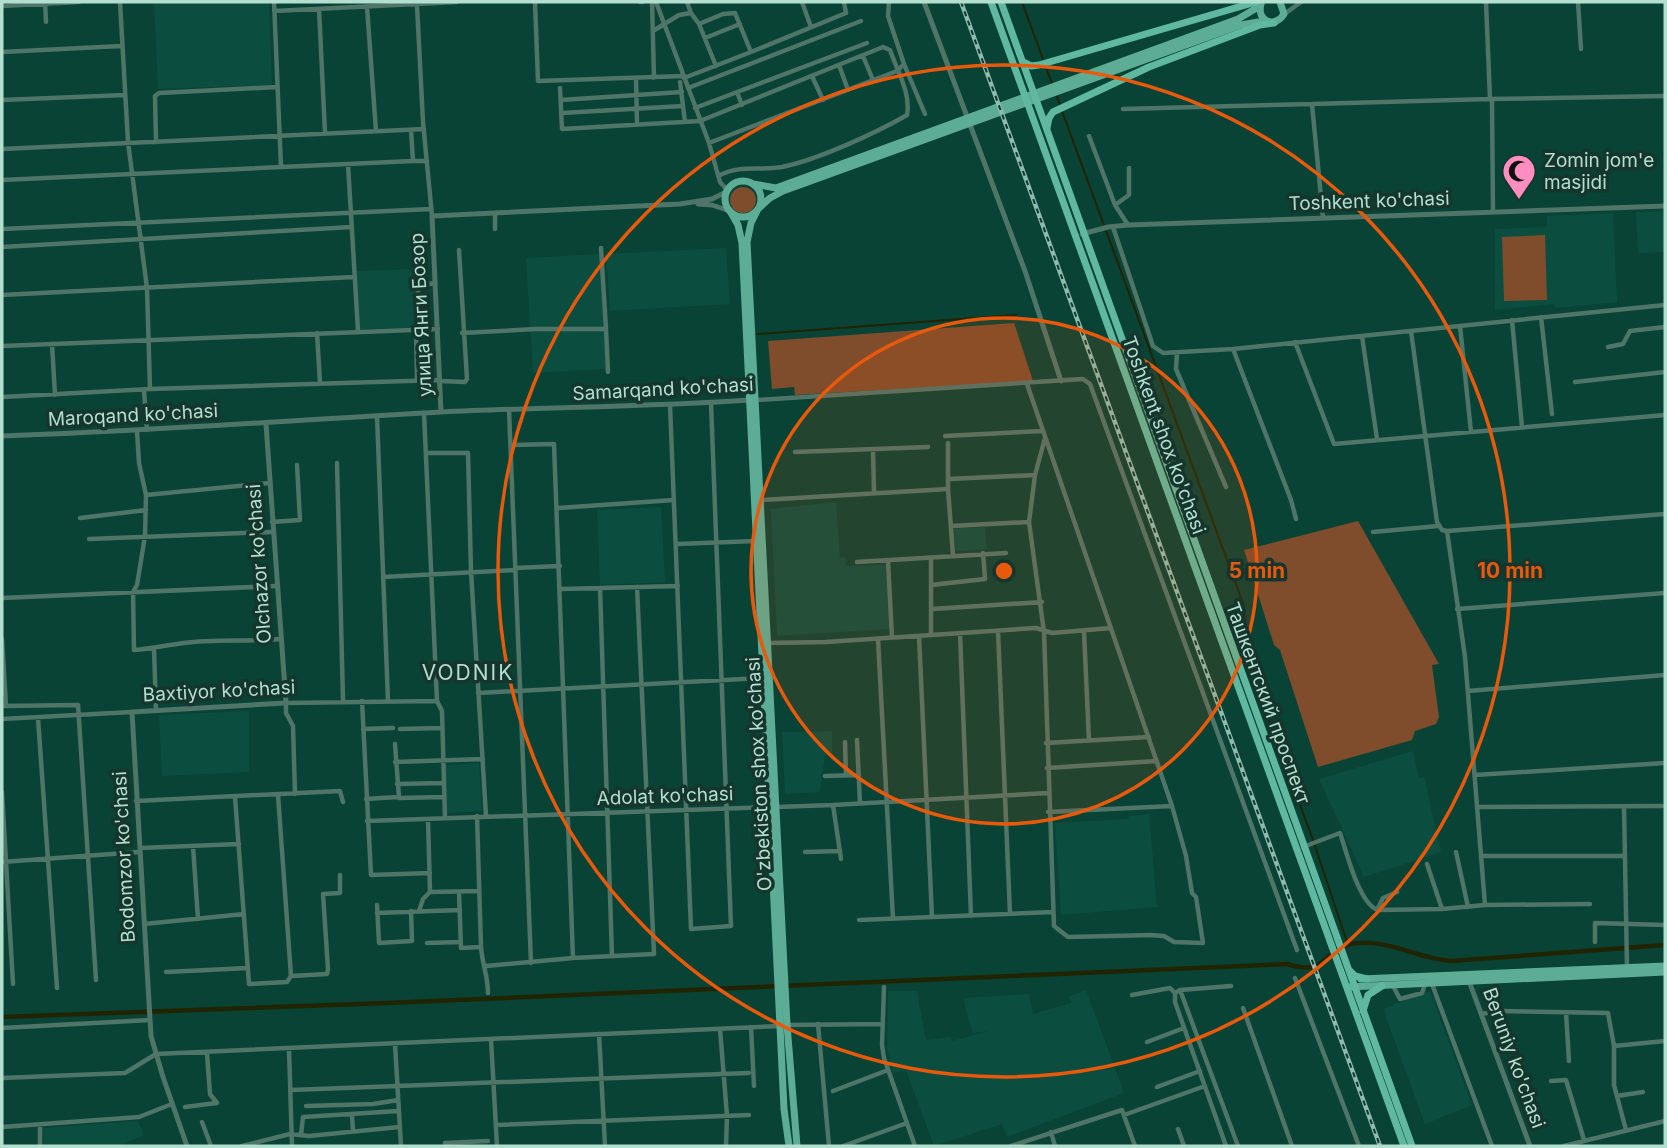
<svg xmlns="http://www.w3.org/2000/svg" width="1667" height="1148" font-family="Inter,sans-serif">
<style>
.built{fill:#0b4e3f}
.green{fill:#7f4d2c}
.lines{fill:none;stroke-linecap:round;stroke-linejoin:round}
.stream{stroke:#212402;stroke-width:2}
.canal{stroke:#212402;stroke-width:4.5}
.minor{stroke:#4f7468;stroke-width:4.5}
.tertiary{stroke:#4f7468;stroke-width:5}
.primary{stroke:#5dad96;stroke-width:7}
.trunk{stroke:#5fb89f;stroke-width:7}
.rail-casing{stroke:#8cbcae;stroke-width:4.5}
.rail{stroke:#16352c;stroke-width:2;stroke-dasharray:5;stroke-linecap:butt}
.ring{fill:none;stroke:#e8590c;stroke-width:3.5}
.labels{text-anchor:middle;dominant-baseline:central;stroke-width:7;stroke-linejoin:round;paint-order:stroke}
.poi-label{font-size:19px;fill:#b2dfd0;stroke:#16352c;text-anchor:start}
.street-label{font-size:19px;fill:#b2dfd0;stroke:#16352c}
.neighbourhood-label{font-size:21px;letter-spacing:2px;fill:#b2dfd0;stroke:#16352c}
.centre{fill:#e8590c;stroke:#16352c;stroke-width:3.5}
.ring-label{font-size:21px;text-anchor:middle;font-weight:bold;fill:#e8590c;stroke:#16352c;stroke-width:7;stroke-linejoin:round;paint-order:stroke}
</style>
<rect width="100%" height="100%" fill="#094336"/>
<path class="built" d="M154 2H269L272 85 158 89Z
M1665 211V252L1638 253 1636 212Z
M1613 213 1617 302 1556 308 1554 304 1495 310V229L1547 227V216Z
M726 248 730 304 610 311 606 254Z
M600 254 606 369 533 373 526 258Z
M420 269 422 328 359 329 356 271Z
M836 502 840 557 845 558 846 566 886 565 889 629 777 636 771 509Z
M661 507 665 582 600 585 597 510Z
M985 527 987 549 956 551 954 529Z
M249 711V772L162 776 159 715Z
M832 731V754L825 755 820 792 785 794 782 732Z
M1413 751 1419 778 1424 777 1441 852 1364 877 1319 779Z
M479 763 482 811 447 813 445 765Z
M1149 814 1157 907 1061 915 1055 823 1128 819 1129 816Z
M1086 990 1124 1093 1007 1137 1002 1124 934 1146 906 1070 893 1073 887 1048 888 991H917L926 1040 951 1037 952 1041 988 1031 973 1033 966 1011 964 998 1029 994 1033 1014 1071 1003 1069 997Z
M1430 991 1472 1105 1425 1124 1383 1009Z
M138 1121 144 1135 124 1143V1146H44L43 1128Z"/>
<path class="green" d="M730 200a13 13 0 1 1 26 0a13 13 0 1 1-26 0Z
M1545 235 1547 300 1504 301 1502 237Z
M1014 323 1033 381 795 395 794 387 772 389 768 341Z
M1358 521 1439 664 1432 665 1439 717 1436 724 1415 731 1412 740 1318 767 1280 650 1274 645 1244 550Z"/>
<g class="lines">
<path class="stream" d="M1022 2 1043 59
M1045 65 1053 86
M1056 94 1060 105
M1062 111 1244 606 1246 660 1312 837 1348 945
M757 334 1016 315"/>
<path class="canal" d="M2 1017 387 1003 1287 964C1328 977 1323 950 1350 944 1386 937 1417 959 1451 961L1665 945"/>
<path class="minor" d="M45 2 46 22
M120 2 128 142 147 288 150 389
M274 2 281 167
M535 2 538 81 683 76
M640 2H643
M652 2 654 78
M656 2 709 143 720 182 728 191
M687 2 691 13
M802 2 811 27
M889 2 888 16 904 64 925 114
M1486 2 1490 99 1665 96
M1578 2 1581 49
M417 5 423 122 432 216
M2 6 79 2
M367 7 376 131
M319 9 325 133
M274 11 457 2
M1283 15 1301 2
M653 31 679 15 691 13 699 24 716 66
M705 38 740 24
M2 52 121 46
M751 52 846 13 844 2
M863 56 873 80
M839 65 848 90
M812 76 823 100
M684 78 751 52 735 13 723 14 699 24
M636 79 637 124
M680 82 685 122
M560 88 562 129 700 121 883 47 890 50C897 71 911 92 907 115 876 133 817 160 782 167 758 171 741 164 718 176
M688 88 861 21
M737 92 742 105
M1492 99 1493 212
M2 100 125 95
M561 100 682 92
M1312 104 1490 99
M695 108 867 43
M1123 109 1312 104 1323 218
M562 113 683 106
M411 130 413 161H427
M1089 136 1115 205 1128 225
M156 142 155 96 159 93 277 87
M709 143 897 71 904 64
M2 149 424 129
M348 164 358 331
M2 180 413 161
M1115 205 1129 195V168
M495 213V229
M1113 227 1153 346 1163 353 1233 349 1665 305
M2 229 431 209
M2 247 352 227
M2 295 354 277
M1541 317 1552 414
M1512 320 1522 427
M1460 326 1471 432
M606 329 608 372
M416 330 417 380
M418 330V286L435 283
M1411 331 1437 522 1442 530 1447 531 1465 657 1485 905
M317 333 320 383
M462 333 536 329H606L601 248
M1362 336 1377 439
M1295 342 1334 444 1665 415
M52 344 55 395
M2 346 438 329
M1608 347 1623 344 1630 331 1665 327
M1233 349 1291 500 1296 519
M1177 353 1176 369 1226 487
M440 381 465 382 467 379 459 250
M1575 382 1665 372
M1027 384 1172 806 1186 856 1192 893 1196 897 1203 943 1174 942 1164 936 1151 935 1068 937 1054 926 1044 632 1029 522 1035 475 1045 438
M144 391 147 430
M2 397 150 389 440 380
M757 400 1083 379 1090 384 1297 950
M670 405 691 929 731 926 711 403
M509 410 531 963
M424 413 437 701 442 711 445 818
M377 416 388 701
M137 431 139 463 146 495 145 536 137 585 133 592 134 650C151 649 167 645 184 643 216 639 248 642 280 639
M945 436 1042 431
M948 443V489L953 555
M511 445 554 444 573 958
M873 450 874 492
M795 452 928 447
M427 453H468L471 571 486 816
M337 463 343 700
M949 479 1035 475
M146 495 269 483
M761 500 948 489
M558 508 674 500
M80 518 146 510
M272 522 300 520 297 465
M951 526 1029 522
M1447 531 1665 514
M1373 532 1438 526
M89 539 272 532
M677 544 756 541
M888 561 892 638
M857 562 1006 553
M515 568 560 566
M383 577 515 570
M931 585 985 579 983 553
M600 588 612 956
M561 589 678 586
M2 598 276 586
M932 609 1042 602
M1457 609 1665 593
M998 631 1010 914
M1084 632 1089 741
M960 633 971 916
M931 635V559
M919 636 932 917
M2 639 6 706
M878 639 893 919
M769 643 826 642 1036 628 1052 633 1111 628
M154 649 156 710
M1468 691 1665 675
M478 693 762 678
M362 701 371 875 430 873
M2 706 78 705 96 980
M38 718 57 988
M2 719 132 712
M363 729 393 728
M400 729 442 728
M857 740 860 803
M845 742 846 775
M1046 743 1149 737
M395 744 399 798 444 797
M395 762 483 759
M1047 768 1157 761
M1475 775 1665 763
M825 776 859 775
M397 784 443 783
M2 792 13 984
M295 794 293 726 286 713V703L437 701
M278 795 291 976
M235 797 249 984 287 982 291 976 327 974 328 969 323 894 340 893V875
M366 799 398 797
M136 801 340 791 343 802
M833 805 841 859
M1624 806 1627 967
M1479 807 1662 806
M1048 812 1172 806
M477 816 481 947C482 963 488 976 488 993
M428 819 430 892
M367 821 833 805 1048 793
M193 846 198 919
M1303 847 1340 833C1347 853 1358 901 1377 910L1442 909 1485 905 1590 904
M140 848 239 844
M805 852 840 851
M1456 852 1468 907
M1482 856H1624
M2 862 139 852
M1427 864 1442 909
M430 892 479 891
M459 892 461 948 481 947
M377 905 379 943 412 941 411 911
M1377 910 1383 898 1397 892
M419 911 423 899 430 892
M377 913 460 910
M859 920 1053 912
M144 924 244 914
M1595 942V923L1665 925
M427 943 460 942
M486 966 573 958 654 954 637 587
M166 972 248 968
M1295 978 1359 1146
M1432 984 1492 1146
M1393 986 1400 999 1422 993 1425 984
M884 987 882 1045 884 1058 915 1146
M1180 990 1175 993V1002L1226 1146
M1180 990 1238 1146
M1180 990 1231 986
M1132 995 1170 988 1175 993
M1243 1008 1292 1146
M1566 1013 1569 1061
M1481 1014 1499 1011 1608 1013 1614 1046V1085L1626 1130
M818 1024 829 1146
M787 1025 883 1024
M751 1027 754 1086
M2 1028 150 1020
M720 1029 727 1116 726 1146
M599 1034 605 1146
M491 1039 497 1146
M1147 1042 1184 1028
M395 1044 401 1146
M1614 1046 1665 1041
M289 1049 292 1146
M207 1053 210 1094 217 1103
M2 1078 125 1073 156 1054 780 1026
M1551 1081 1566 1080 1584 1140
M1157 1087 1200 1071
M291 1090 749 1073
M833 1091 888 1070
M1617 1096 1643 1092
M306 1106 373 1104 398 1100
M185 1107 216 1103
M352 1115 353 1131
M1124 1115 1205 1086
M202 1122 211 1146
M40 1125V1146
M496 1125 749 1115
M2 1127 139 1117 172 1104
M1178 1129 1184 1146
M1051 1132 1055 1146
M301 1135 303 1117 398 1111
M445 1143 488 1141
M242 1146 290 1134 309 1136 399 1127
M843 1146 907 1123
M1011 1146 1122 1110 1135 1146
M1564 1146 1665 1121"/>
<path class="tertiary" d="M924 2 1025 271 1061 381
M698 204 712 205 730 211
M1082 234 1108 227 1128 225 1665 206
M441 412 432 216 680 204 712 199 728 191
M2 436C149 431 295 420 442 412 545 407 648 407 750 400
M1469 981 1530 1146
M187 1146 163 1077 151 1036 132 712 286 703 266 424"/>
<path class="primary" d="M1261 4C1256 21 1275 29 1284 14L1280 2
M725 199a18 18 0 1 1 36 0a18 18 0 1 1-36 0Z
M753 184 776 188 1238 19 1260 6
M730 211 738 225 742 243 784 1109 789 1146
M1361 979 1665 966
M1349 987 1665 972
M797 1146 787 1025 747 242 751 223 758 209 770 198 783 191 1241 25 1264 21"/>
<path class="trunk" d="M991 2 1404 1146
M1001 2 1412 1146
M1023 62 1031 66 1039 65 1256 2
M1047 128 1049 118 1053 112 1149 67 1260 25 1274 23
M1349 970 1355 976 1367 979
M1363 1011 1368 995 1382 986"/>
<defs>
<path id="rail" d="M961 2 1380 1146"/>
</defs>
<use href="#rail" class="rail-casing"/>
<use href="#rail" class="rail"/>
</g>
<circle cx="1004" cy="571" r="253" fill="#e8590c" fill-opacity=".12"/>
<g class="ring">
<circle cx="1004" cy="571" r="253"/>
<circle cx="1004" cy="571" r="506"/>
</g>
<defs>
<symbol id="mosque-pin" viewBox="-11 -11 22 30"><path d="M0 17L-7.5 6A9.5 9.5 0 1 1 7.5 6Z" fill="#fd8ebf" stroke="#16352c"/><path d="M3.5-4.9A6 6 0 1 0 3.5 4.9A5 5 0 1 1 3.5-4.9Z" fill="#111"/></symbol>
</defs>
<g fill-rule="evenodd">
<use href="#mosque-pin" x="1500" y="152" width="38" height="52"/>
</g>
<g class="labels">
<g class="poi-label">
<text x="1544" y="160">Zomin jom'e<tspan x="1544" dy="22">masjidi</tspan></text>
</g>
<g class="street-label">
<text transform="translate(1369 201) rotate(-2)">Toshkent ko'chasi</text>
<text transform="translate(421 315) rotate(-93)">улица Янги Бозор</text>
<text transform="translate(663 389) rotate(-3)">Samarqand ko'chasi</text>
<text transform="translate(133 415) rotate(-3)">Maroqand ko'chasi</text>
<text transform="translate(1164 435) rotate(70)">Toshkent shox ko'chasi</text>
<text transform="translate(259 564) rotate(-94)">Olchazor ko'chasi</text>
<text transform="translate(219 691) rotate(-3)">Baxtiyor ko'chasi</text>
<text transform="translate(1268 703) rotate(70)">Ташкентский проспект</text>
<text transform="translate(759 774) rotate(-93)">O'zbekiston shox ko'chasi</text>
<text transform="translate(665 796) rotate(-2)">Adolat ko'chasi</text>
<text transform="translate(124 857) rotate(-93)">Bodomzor ko'chasi</text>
<text transform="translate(1514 1058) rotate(70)">Beruniy ko'chasi</text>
</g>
<g class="neighbourhood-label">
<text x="468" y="672">VODNIK</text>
</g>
</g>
<circle cx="1004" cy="571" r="10" class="centre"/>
<g class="ring-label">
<text x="1257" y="578">5 min</text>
<text x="1510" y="578">10 min</text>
</g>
<rect width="1667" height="1148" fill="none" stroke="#b2dfd0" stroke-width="7"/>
</svg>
